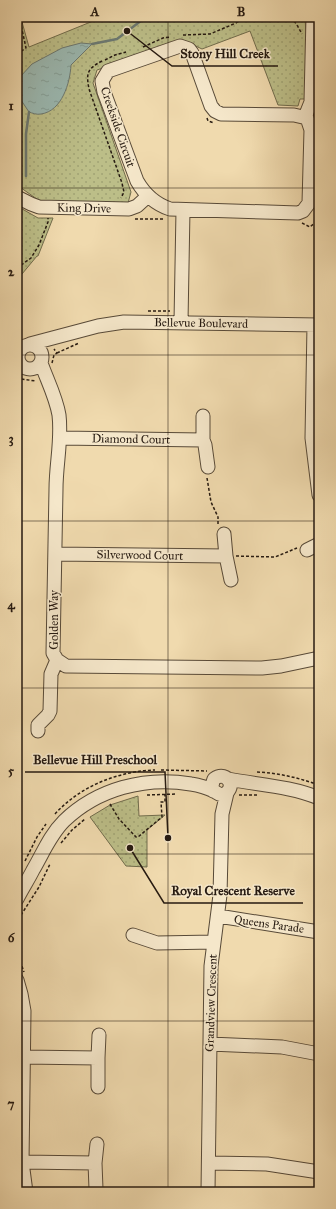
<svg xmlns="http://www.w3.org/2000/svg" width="336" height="1209" font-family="'IM FELL Great Primer',serif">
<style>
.grass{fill:url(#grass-dots);stroke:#716c4c}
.water{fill:url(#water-ripples);stroke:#6c7972}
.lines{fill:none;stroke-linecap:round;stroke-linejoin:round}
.stream{stroke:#6c7972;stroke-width:2.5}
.minor-casing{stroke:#584a38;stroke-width:15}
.path{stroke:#261a11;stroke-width:1.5;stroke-dasharray:3 2;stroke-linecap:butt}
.minor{stroke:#f5e7ca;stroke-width:13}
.grid{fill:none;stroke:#261a11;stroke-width:1;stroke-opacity:0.55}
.labels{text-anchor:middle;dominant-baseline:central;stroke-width:3;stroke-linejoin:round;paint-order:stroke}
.street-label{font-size:12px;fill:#261a11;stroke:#f5e7ca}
.leader{fill:none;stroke:#261a11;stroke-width:1.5}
.callout-dot{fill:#261a11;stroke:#f5e7ca;stroke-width:1.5}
.callout-label{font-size:13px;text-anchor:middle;font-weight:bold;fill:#261a11;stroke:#f5e7ca;stroke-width:3;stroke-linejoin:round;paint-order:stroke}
.neatline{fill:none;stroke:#261a11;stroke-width:1.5}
.grid-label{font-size:13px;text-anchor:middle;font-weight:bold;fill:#261a11}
</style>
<defs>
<pattern id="grass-dots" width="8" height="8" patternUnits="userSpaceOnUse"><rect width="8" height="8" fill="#bcbe88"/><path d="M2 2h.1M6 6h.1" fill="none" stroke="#a1a374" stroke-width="1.8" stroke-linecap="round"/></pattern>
<pattern id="water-ripples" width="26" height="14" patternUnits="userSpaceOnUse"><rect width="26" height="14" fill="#9bb9b2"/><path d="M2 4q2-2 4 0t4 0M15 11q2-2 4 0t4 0" fill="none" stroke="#859e98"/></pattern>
</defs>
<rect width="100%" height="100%" fill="#f0daae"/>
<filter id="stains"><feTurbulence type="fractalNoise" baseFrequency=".005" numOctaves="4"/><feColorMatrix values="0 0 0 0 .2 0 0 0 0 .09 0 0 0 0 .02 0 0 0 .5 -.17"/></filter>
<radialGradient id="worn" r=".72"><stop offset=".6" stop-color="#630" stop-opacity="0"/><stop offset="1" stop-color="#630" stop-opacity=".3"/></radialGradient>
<path class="grass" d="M103 17H305L306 35 305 99H300L298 106 278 105 250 31 202 49 183 40 97 70 93 83 131 192 128 203 41 202 17 185V34L22 22 29 47Z
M17 206 38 218H53L38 256H37L17 280Z
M138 796 139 816 165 815 147 830V867L126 866 90 817 110 805Z"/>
<path class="water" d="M81 43 92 44 71 65C70 83 62 111 41 114 37 115 32 113 29 112L21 100 20 77 32 64 62 48Z"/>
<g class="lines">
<path class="stream" d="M92 44 117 39 142 20H170L175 17
M26 176V134L29 112"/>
<defs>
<path id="minor" d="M180 46 189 49 192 53 211 106 215 111 221 114 294 115 307 118 311 130 309 203 303 211 298 213 170 209C155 204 145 195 137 181L104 92 102 81 108 71Z
M305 117 311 102 313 17
M17 197 31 204 39 207 129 209 137 206 148 196
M181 322 183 210
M314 325 312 438 319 495
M30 344 98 326 124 322 319 325
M18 357a12 12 0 1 1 24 0a12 12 0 1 1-24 0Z
M41 363C47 380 56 397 59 415 62 440 56 464 56 489L53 653 57 660 66 666 262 668 281 666 319 658
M60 438 203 440V416
M203 440 205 445 208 467
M307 550 319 544
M55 554 226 556 224 534
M226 556 231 580
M38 731V725L48 715 50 711 51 674 57 660
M228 779C259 785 290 786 319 798
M17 899C22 889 28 880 33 870 43 853 50 835 64 821 97 789 145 776 191 784 198 785 208 788 214 791 217 793 218 794 222 795 238 790 228 769 214 779L212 785 213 791
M218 916 319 932
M133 935 157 943 214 942
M17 980 21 994 24 1011 22 1162 26 1192
M210 1044 282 1047 319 1054
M23 1057 98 1058 99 1035
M98 1058V1087
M22 1162 95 1163 97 1144
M95 1163 96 1189
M209 1163 267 1164 319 1172
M208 1192 211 966 220 895 222 814 227 793"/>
</defs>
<use href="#minor" class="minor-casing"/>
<path class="path" d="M291 17 297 25 302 34
M183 35 210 34 236 23 245 17
M143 47 163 38 170 37
M17 54 26 48 21 25 24 17
M105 60 115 55 126 52
M102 61C87 69 86 73 89 89L122 183 124 192 121 198
M207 118 208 121 214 123
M135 219H165
M302 223 310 227 318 220V210
M17 268 31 258 39 245 48 222V218
M148 311H170
M17 343 20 340
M57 353 79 343
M52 363 54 355 57 353 54 349
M17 381 21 379 36 381
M207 478 211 502 218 517V526
M236 556 275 557 297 548
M161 770 207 771
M257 772C279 773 299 778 319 785
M147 795 177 794
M239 795H257
M110 804 119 819 136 837H138L162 817 161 802H165V794
M55 814C80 786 119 771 155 770
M61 843 72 830 85 819
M25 861 37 837 46 824
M17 912 21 915 17 924
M21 915 39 887 50 864
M17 952 24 972"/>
<use href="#minor" class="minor"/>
</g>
<path class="grid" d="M168 17V1192M17 188H319M17 355H319M17 521H319M17 688H319M17 854H319M17 1021H319"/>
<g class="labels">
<g class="street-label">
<text transform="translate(118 127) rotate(71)">Creekside Circuit</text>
<text transform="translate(84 208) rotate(1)">King Drive</text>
<text transform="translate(201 323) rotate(1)">Bellevue Boulevard</text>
<text transform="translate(131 439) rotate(1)">Diamond Court</text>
<text transform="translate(140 555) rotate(1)">Silverwood Court</text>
<text transform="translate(54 620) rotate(-90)">Golden Way</text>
<text transform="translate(269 924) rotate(8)">Queens Parade</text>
<text transform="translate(211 1003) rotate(-88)">Grandview Crescent</text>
</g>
</g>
<path class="leader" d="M127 31L172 66H278M168 838L165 772H25M130 848L164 903H303"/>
<g class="callout-dot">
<circle cx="127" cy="31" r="4"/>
<circle cx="168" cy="838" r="4"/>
<circle cx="130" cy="848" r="4"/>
</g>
<g class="callout-label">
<text x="225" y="58">Stony Hill Creek</text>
<text x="95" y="764">Bellevue Hill Preschool</text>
<text x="233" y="895">Royal Crescent Reserve</text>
</g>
<rect width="336" height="1209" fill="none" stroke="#f0daae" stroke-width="44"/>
<rect x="22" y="22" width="292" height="1165" class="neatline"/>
<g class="grid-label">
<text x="95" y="16">A</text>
<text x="241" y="16">B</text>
<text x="11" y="110">1</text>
<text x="11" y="276">2</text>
<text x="11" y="443">3</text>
<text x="11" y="609">4</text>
<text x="11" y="775">5</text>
<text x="11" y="942">6</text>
<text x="11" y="1108">7</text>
</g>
<rect width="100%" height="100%" filter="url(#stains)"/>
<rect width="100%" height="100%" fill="url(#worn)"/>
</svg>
